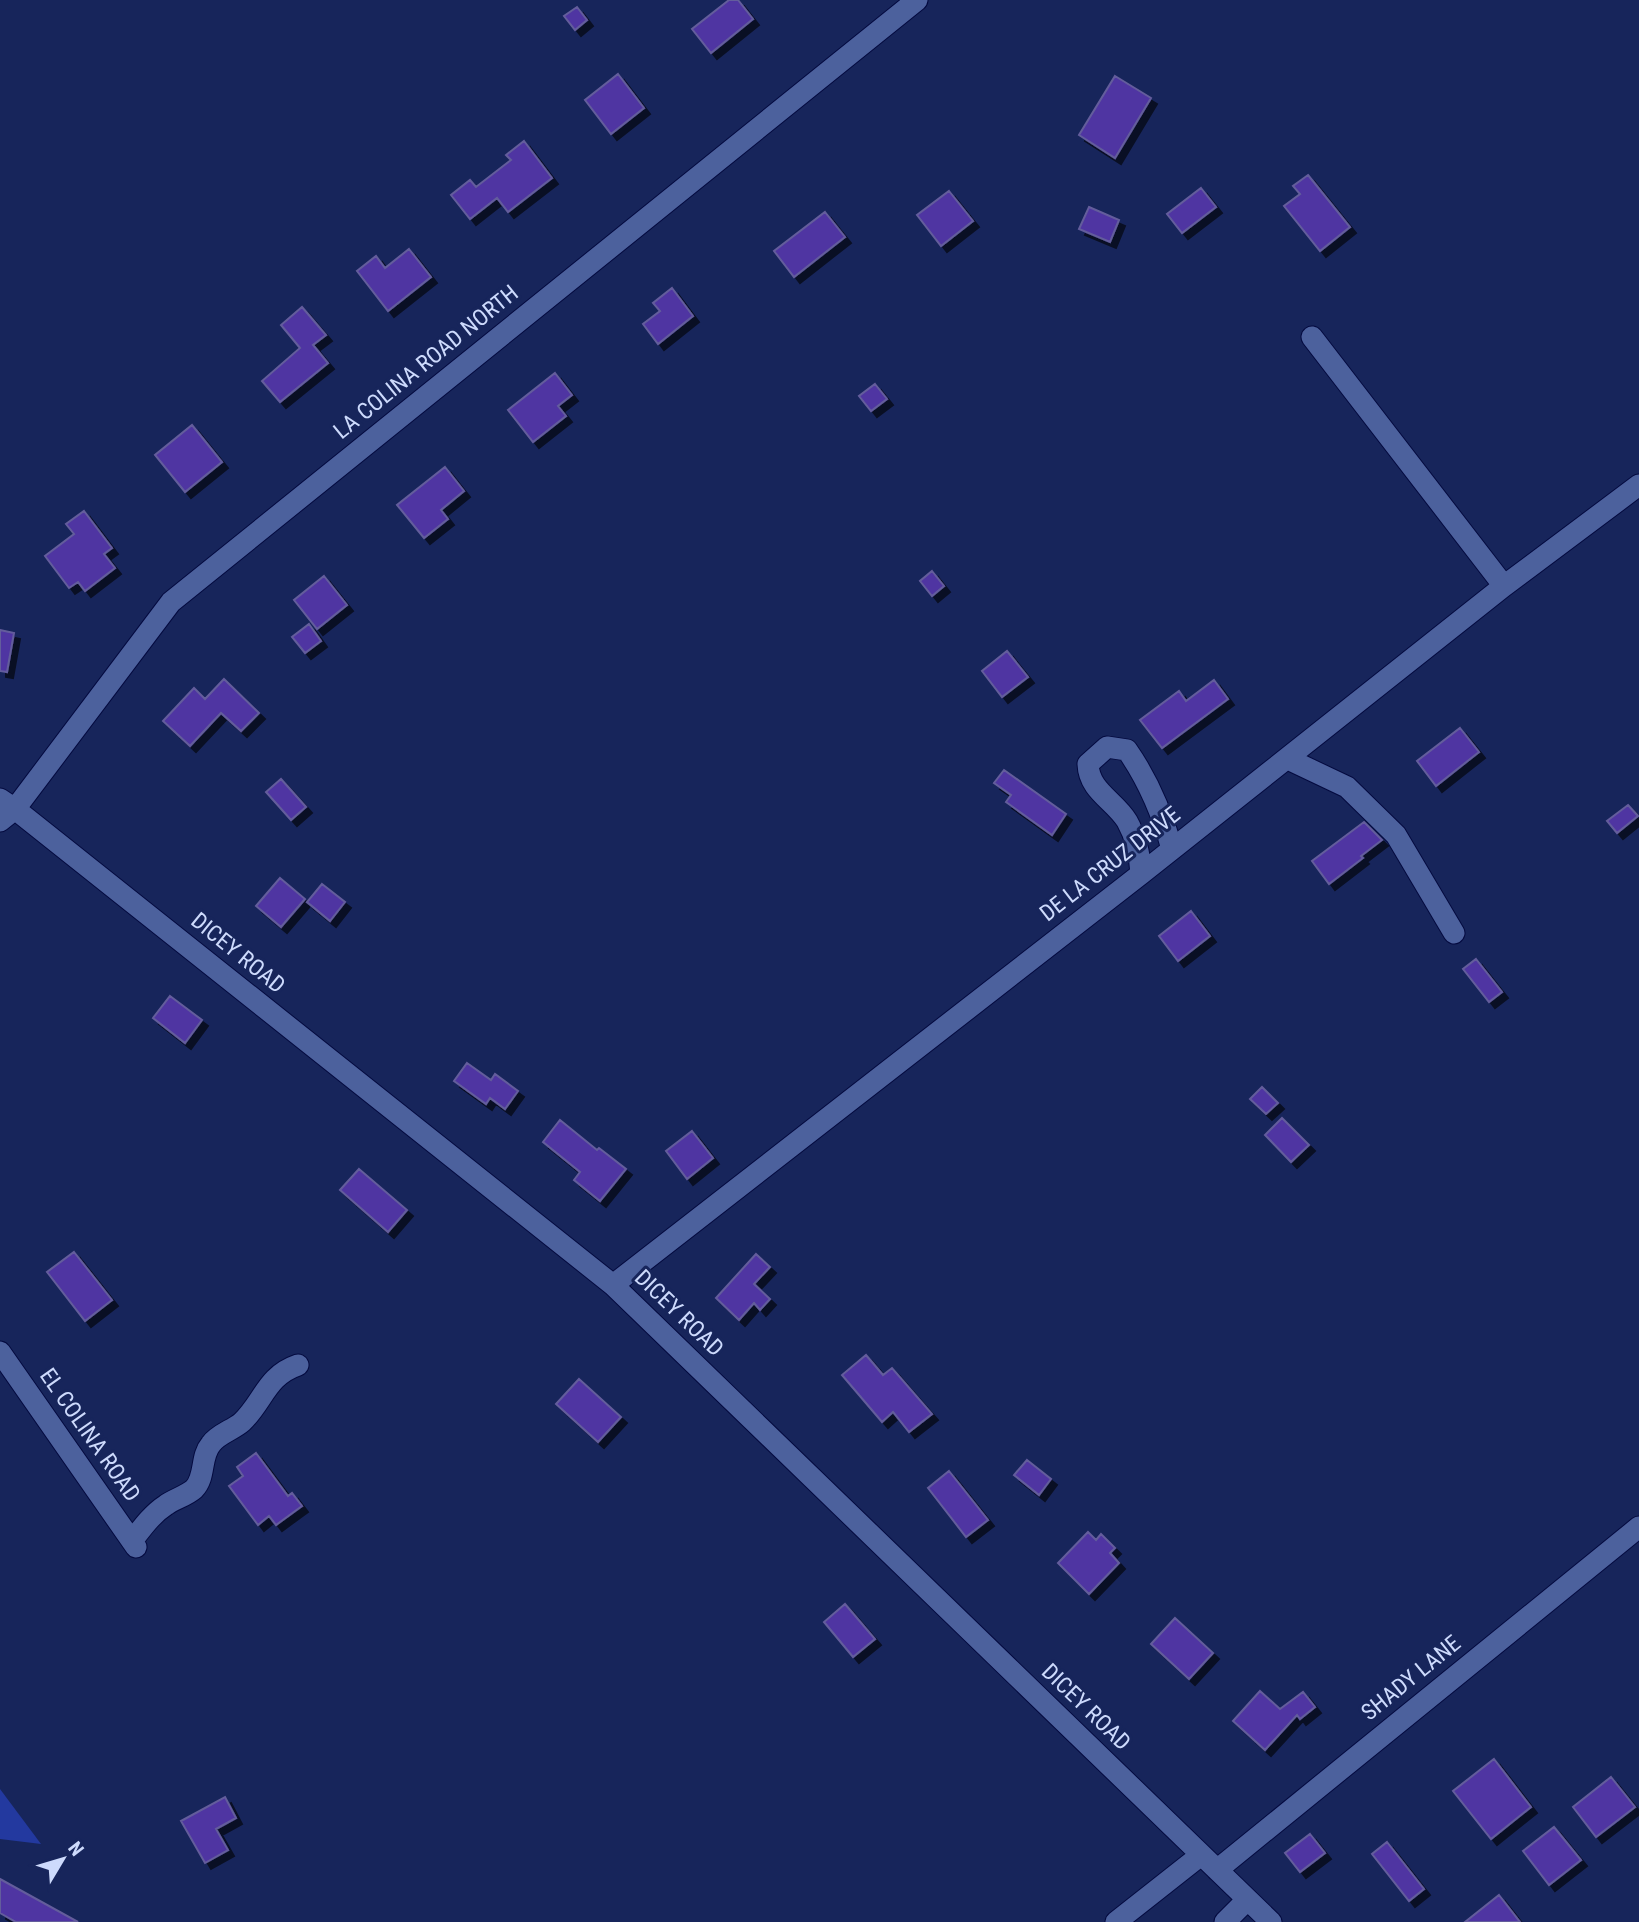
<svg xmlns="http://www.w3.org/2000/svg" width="1639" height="1922" font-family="'Roboto Condensed',sans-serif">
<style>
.water{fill:#23399f}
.building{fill:#4f36a2;stroke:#645d9c;stroke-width:2;filter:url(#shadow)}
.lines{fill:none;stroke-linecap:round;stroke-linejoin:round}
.minor-casing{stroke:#040a3f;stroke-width:23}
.minor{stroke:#4c619d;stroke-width:21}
.labels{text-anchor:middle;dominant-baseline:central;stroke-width:6;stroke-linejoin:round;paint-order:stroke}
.street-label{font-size:23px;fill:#cddafc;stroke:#17255b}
</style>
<defs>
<filter id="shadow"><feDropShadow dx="6" dy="6" stdDeviation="0" flood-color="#0009"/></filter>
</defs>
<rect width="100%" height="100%" fill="#17255b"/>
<path class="water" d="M0 1789 41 1844 0 1839Z"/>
<path class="building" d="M729 0H738L753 19 711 53 692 29Z
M577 7 587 20 575 30 564 16Z
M618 74 644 108 611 134 585 100Z
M1115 76 1151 98 1115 158 1079 135Z
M524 141 552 178 508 212 497 198 470 219 451 195 470 180 476 187 511 160 506 155Z
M1308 175 1350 227 1320 251 1284 206 1300 194 1293 186Z
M1201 188 1216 207 1182 233 1167 214Z
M949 191 973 221 941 246 917 215Z
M1089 207 1119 220 1110 242 1079 229Z
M825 212 845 237 794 277 774 251Z
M409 249 431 277 388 311 357 271 376 256 385 268Z
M672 288 693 316 658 344 643 324 660 311 653 303Z
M302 307 326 335 313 345 328 363 280 402 262 381 300 348 281 325Z
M555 373 572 395 558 406 566 416 533 442 508 410Z
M875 384 887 399 871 411 859 396Z
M192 425 222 462 185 492 155 455Z
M445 467 464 491 441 510 448 519 424 538 397 505Z
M84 511 112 548 104 554 115 568 85 591 78 582 69 588 45 556 74 534 66 524Z
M932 571 944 586 932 596 920 581Z
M324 576 347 605 317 629 294 600Z
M309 624 321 641 305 653 292 637Z
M0 630 14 633 7 672 0 671Z
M1007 651 1028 677 1002 697 982 671Z
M224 679 259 713 241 731 221 713 190 746 163 721 194 688 205 699Z
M1214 680 1228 699 1162 748 1140 720 1179 691 1186 701Z
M1460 728 1479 752 1436 786 1417 761Z
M1004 770 1066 814 1052 835 1006 802 1011 795 994 783Z
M281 779 306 807 291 820 266 792Z
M1628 805 1638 816 1617 833 1607 821Z
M1364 822 1382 840 1361 856 1363 858 1329 884 1312 861Z
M280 878 305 899 281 927 256 906Z
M322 884 345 902 330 921 307 902Z
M1191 911 1210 936 1178 961 1159 936Z
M1476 959 1502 992 1489 1002 1463 969Z
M170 996 202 1020 185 1043 153 1018Z
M467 1063 491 1080 495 1074 518 1091 505 1109 490 1098 486 1104 454 1081Z
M1262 1087 1278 1103 1266 1114 1250 1099Z
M1282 1118 1309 1145 1291 1162 1265 1135Z
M560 1120 597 1150 599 1148 626 1169 600 1201 574 1180 580 1172 543 1142Z
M692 1131 713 1158 687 1179 666 1151Z
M359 1169 407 1210 388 1232 340 1190Z
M74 1252 112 1300 85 1321 47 1272Z
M756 1254 770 1267 754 1284 770 1299 760 1310 754 1303 739 1320 716 1298Z
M866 1355 883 1375 892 1368 932 1414 909 1432 893 1412 882 1422 842 1375Z
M579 1379 621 1417 598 1442 556 1404Z
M256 1453 288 1496 292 1493 302 1506 276 1525 269 1516 258 1525 229 1486 243 1476 237 1467Z
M1027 1460 1051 1479 1039 1495 1014 1475Z
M949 1471 988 1520 966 1537 928 1488Z
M1088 1532 1096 1540 1101 1534 1115 1548 1110 1553 1119 1563 1089 1594 1058 1563Z
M845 1604 875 1639 853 1657 824 1622Z
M1175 1618 1213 1653 1189 1679 1151 1644Z
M1260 1691 1280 1709 1303 1692 1315 1707 1300 1719 1297 1715 1265 1750 1233 1721Z
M1494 1759 1531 1807 1491 1839 1453 1791Z
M1611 1777 1635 1807 1596 1837 1573 1807Z
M225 1797 236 1818 216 1829 228 1850 205 1863 181 1821Z
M1554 1827 1581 1860 1549 1885 1523 1851Z
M1310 1834 1325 1853 1300 1872 1285 1853Z
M1387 1842 1424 1889 1409 1901 1372 1854Z
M0 1879 78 1922H16L0 1913Z
M1499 1895 1520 1922H1465Z"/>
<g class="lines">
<defs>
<path id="minor" d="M1312 337 1504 586
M1288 759 1347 787 1396 835 1454 933
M0 799 15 809 613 1285 1271 1922
M0 821 15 809 171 602 917 0
M1141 874C1140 856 1136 837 1127 821 1114 800 1089 791 1088 764L1107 747 1127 750C1148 780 1162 813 1172 849
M613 1285 1141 874 1504 586 1639 485
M0 1352 136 1547
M132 1541C142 1528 152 1514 166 1505 174 1499 186 1496 194 1489 206 1477 200 1457 211 1444 218 1434 233 1430 242 1422 264 1401 266 1376 298 1365
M1217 1870 1639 1527
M1116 1922 1201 1855
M1225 1922 1247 1900"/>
</defs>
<use href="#minor" class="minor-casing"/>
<use href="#minor" class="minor"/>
</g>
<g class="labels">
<g class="street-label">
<text transform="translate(426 362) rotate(-39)">LA COLINA ROAD NORTH</text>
<text transform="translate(1110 864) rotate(-38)">DE LA CRUZ DRIVE</text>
<text transform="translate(238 953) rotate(39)">DICEY ROAD</text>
<text transform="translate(679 1313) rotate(44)">DICEY ROAD</text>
<text transform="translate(90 1435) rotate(55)">EL COLINA ROAD</text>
<text transform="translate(1411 1678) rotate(-39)">SHADY LANE</text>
<text transform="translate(1086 1707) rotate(44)">DICEY ROAD</text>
</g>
</g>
<g transform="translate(63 1859) rotate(52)" stroke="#17255b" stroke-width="5" paint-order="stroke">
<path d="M0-5L12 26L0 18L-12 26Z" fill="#cddafc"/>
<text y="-10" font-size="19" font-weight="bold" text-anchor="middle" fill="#cddafc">N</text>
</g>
</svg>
